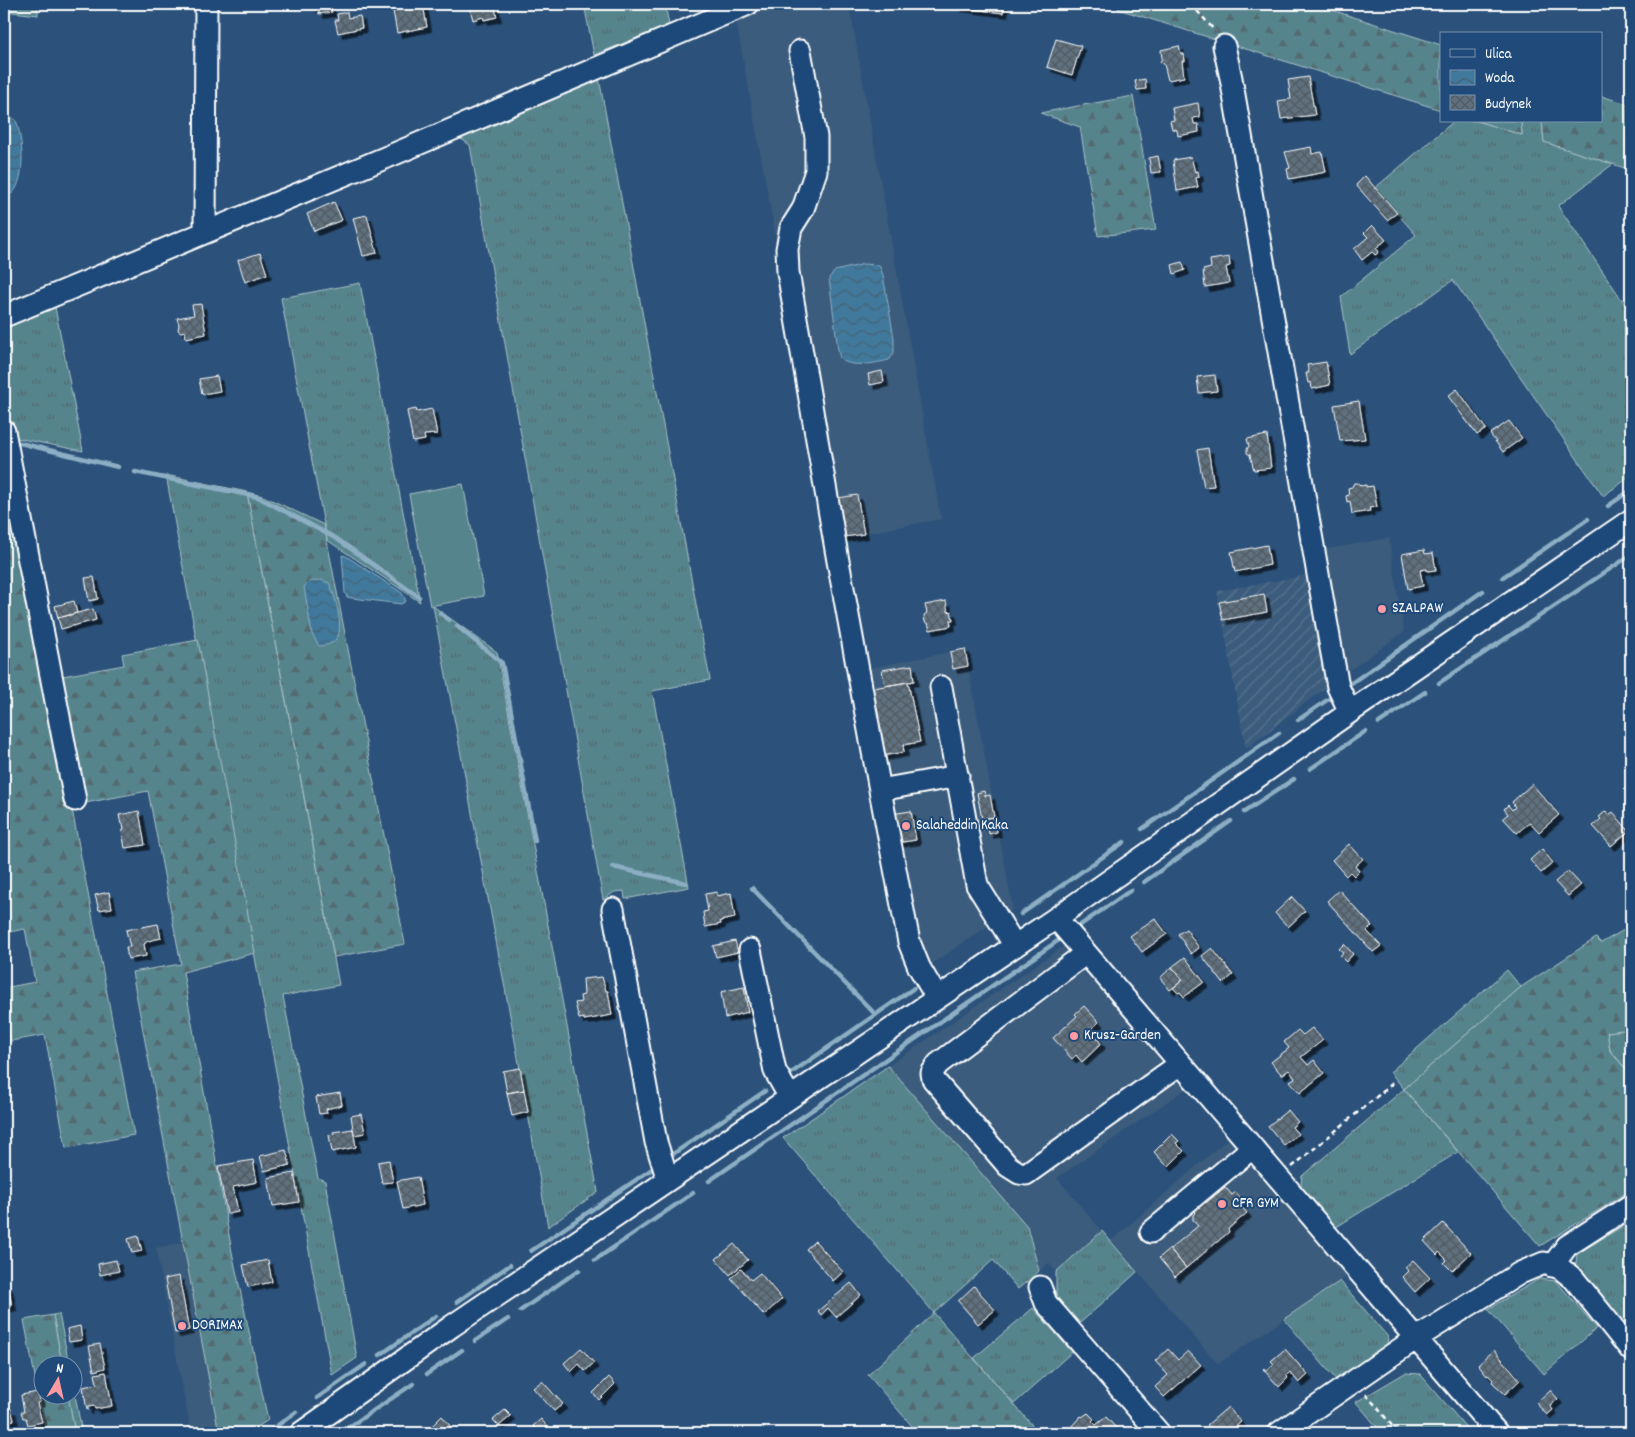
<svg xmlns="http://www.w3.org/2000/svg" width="1635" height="1437" font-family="Dekko,sans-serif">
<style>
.built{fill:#3b5b7c}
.industrial{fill:url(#industrial-furrows)}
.grass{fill:url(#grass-tufts);stroke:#aac2c6}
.forest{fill:url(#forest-firs);stroke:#aac2c6}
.pitch{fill:#56848d;stroke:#aac2c6}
.water{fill:url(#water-waves);stroke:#8dafc4}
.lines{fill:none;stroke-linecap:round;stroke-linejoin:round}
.stream{stroke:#8dafc4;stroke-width:4.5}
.building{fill:url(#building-cross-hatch);stroke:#fff;filter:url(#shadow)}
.minor-casing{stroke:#fff;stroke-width:25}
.path{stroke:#fff;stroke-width:2.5;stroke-dasharray:5 4;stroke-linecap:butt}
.minor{stroke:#1f4a7a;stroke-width:21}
.poi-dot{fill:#ff9aa2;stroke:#1f4a7a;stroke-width:2}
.labels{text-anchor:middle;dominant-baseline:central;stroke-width:4;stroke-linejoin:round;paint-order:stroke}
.poi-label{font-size:15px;fill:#fff;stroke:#1f4a7a;text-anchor:start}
</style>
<defs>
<pattern id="industrial-furrows" width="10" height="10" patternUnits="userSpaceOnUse" patternTransform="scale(1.25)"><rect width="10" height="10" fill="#3b5b7c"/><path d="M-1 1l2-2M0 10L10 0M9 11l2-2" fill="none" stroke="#587490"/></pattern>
<pattern id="grass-tufts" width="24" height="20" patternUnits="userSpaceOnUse" patternTransform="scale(1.25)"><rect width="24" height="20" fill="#56848d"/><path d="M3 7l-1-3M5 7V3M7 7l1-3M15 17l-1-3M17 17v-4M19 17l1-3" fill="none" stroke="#526b70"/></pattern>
<pattern id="forest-firs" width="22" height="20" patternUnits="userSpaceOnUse" patternTransform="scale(1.25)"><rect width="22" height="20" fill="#56848d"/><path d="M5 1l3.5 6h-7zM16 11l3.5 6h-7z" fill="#526b70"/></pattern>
<pattern id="water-waves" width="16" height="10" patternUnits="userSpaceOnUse" patternTransform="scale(1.25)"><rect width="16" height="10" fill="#41799c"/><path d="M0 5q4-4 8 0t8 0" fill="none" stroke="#466274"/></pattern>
<pattern id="building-cross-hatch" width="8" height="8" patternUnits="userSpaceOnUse" patternTransform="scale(1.25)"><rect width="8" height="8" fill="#5e707f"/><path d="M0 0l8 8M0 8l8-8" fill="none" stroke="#535a60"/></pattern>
<filter id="shadow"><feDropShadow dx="4.5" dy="4.5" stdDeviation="0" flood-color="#0009"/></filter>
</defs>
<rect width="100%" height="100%" fill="#2c527b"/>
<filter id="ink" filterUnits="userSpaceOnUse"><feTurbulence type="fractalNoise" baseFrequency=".02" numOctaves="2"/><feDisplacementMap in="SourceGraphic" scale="10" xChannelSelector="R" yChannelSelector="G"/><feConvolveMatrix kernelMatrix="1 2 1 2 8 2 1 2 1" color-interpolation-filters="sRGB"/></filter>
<g filter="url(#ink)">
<path class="built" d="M777 4H849L941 519 840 538 865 669 965 649 1013 909 911 978 736 20Z
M1389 538 1404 632 1344 674 1323 550Z
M1067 944 1190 1086 1057 1178 1102 1231 1056 1272 1049 1263 1039 1271 1027 1226 888 1066Z
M1232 1135 1352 1273 1218 1364 1111 1241Z
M183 1242 219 1433H191L156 1248Z"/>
<path class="industrial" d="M1307 575 1326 687 1246 749 1217 591Z"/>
<path class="grass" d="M4 4H38V15L4 11Z
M584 4H665L669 25 594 55Z
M599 78 710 680 652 691 689 887 625 899 624 891 614 892 603 900 470 145 457 136Z
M1454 121H1477L1522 135 1521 121H1542L1544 142 1613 164 1558 206 1631 313V476L1603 496 1453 280 1350 354 1341 297 1416 235 1375 188Z
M360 283 364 305 420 602 327 540 281 298Z
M55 307 83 451 11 437 4 404V329Z
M166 475 247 492 339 985 283 996 318 1178 325 1181 357 1358 332 1375Z
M433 606 497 652 598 1192 548 1227 517 1052Z
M1507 970 1521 987 1404 1089 1458 1152 1333 1229 1300 1192 1302 1176 1404 1089 1390 1072Z
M4 1004 11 1041 4 1043Z
M1631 1029V1075L1610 1050 1607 1032Z
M888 1066 1027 1226 1039 1271 1018 1289 993 1260 934 1313 783 1138Z
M1631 1221V1333L1575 1271 1577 1254Z
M1102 1231 1137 1272 1079 1324 1056 1298V1272Z
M1539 1279 1556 1281 1597 1328 1544 1374 1488 1309Z
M1340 1281 1388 1337 1386 1352 1338 1382 1284 1319Z
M1033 1308 1072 1352 1014 1404 974 1358Z
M59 1314 69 1364H62L53 1315Z
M1405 1373 1420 1374 1471 1433H1382L1356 1402Z
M73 1384 82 1433H75L68 1395 72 1394Z"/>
<path class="forest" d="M1120 4H1313L1441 45V110L1118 9Z
M1133 96 1156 230 1098 236 1080 127 1040 113Z
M1601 96 1631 105V170L1544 142 1542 121H1601Z
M1477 121H1521L1522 135Z
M4 452 134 1135 66 1148 45 1035 11 1041 4 1004V988L35 982 25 929 4 933Z
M247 492 263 496 324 525 405 944 334 957Z
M198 640 255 953 183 972 232 1252 268 1420 248 1433H219L132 972 181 964 148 791 80 804 57 677 124 665 122 654Z
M1631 926V1029L1607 1032 1610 1051 1631 1075V1190L1540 1246 1404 1089 1521 987 1596 938 1601 943Z
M934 1313 1039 1433H918L868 1375Z
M53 1315 62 1364H42V1394L68 1395 75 1433H46L24 1320Z"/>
<path class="pitch" d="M463 484 484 596 430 606 409 494Z"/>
<path class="water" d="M4 114 16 120C23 140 26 177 13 193L4 194Z
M864 264 879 265 883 275 894 338V352L889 360C877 363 848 369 840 358 839 356 839 353 838 350L829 278 835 271Z
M342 555 346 556 402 593 406 601 401 604 352 598 347 597 345 593Z
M321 580 329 583C335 594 344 627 337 638 333 644 325 646 319 646L312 634 304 587 309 582Z"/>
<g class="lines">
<path class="stream" d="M20 443 118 467
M135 472 258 497 337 539 419 597
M1608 506 1631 490
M1503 577 1588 519
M440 613 449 620
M457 626 502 663 535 841
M1439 683 1631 555
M1350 684 1483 591
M1298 720 1330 698
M1379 723 1425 692
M1310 769 1366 731
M1244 812 1294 779
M1142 829 1279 733
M613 867 686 883
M1144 882 1231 821
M752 888 876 1015
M1021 914 1124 842
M1079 926 1131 890
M787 1076 914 988
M673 1154 765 1091
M709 1181 1059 940
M531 1251 652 1169
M595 1260 693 1193
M457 1302 510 1265
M520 1311 579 1270
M475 1341 508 1319
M380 1355 436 1316
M427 1374 462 1350
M317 1398 366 1364
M267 1433 296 1412
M340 1433 413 1384"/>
</g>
<path class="building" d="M311 4H329L332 12 319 14 318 7 312 8Z
M417 4H423L427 27 397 33 393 11 406 9 405 6Z
M469 4H494L497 17 484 20 483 17 473 20Z
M957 4H1004L1003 13 957 7Z
M347 12 348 18 360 16 362 28 338 33 335 20H338L337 14Z
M1056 39 1081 46 1072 75 1047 67Z
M1179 46 1181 54H1184L1185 61H1182L1184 77 1168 80 1164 64 1160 62 1162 58 1161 50Z
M1308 77 1315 115 1281 119 1278 101 1291 99 1288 80Z
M1145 79 1146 89 1137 90 1135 81Z
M1198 103 1200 117 1193 118 1194 124H1198L1199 132 1178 136 1177 130 1172 129 1170 121 1174 120 1172 108Z
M1311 147 1312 154 1322 152 1326 172 1289 179 1287 169 1290 168 1285 152Z
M1158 156 1161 172 1151 173 1149 158Z
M1191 157 1195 172 1198 171 1199 177 1196 178 1198 187 1177 191 1173 160Z
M1365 176 1397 213 1387 220 1356 185Z
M334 202 342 220 314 231 307 214Z
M367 215 377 253 363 256 353 218Z
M1372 225 1386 240 1376 248 1379 252 1375 255 1372 252 1362 260 1354 249 1368 237 1364 233Z
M260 253 267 274 245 282 238 260Z
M1229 257 1230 266 1226 267 1229 283 1205 287 1203 270 1211 268 1210 260Z
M1182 262 1185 270 1174 274 1172 265Z
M201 304 206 334 186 338 185 331 181 332 178 330 179 325 177 318 194 315 192 305Z
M1326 362 1330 385 1312 389 1311 382 1308 383 1306 373H1309L1307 365Z
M882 371 884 382 870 385 868 374Z
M1215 375 1217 391 1199 393 1197 377Z
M217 376 220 391 202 394 199 379Z
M1457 389 1486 429 1477 435 1448 396Z
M1359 401 1365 439 1340 441 1334 405Z
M416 409 417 412 432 409 437 434 424 435 425 440 413 442 407 411Z
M1509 421 1522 438 1503 452 1490 434Z
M1267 435 1271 468 1254 470 1250 455 1247 453V449L1249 446 1247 439Z
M1208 448 1214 486 1204 487 1197 450Z
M1354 483H1358L1361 486 1366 485V487L1373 486 1377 507 1369 508 1370 511 1352 514 1350 501 1347 502 1346 496 1349 495 1348 488 1352 487Z
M857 495 864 534 839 538 832 499Z
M1267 545 1270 565 1235 572 1231 552Z
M1424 550 1425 554 1433 553 1436 570 1427 571V569L1420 570 1423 586 1408 589 1402 554Z
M94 577 98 599 89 601 85 578Z
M1264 594 1267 612 1223 620 1219 602Z
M74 601 77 613 58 618 55 606Z
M946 601 948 612 951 611 953 620H950L951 626 930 630 928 623 925 622 924 615 927 613 925 605Z
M93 609 96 620 61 629 58 618Z
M965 649 968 666 953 669 950 652Z
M912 665 914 681 885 686 882 670Z
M908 682 920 742 903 745 904 752 882 756 867 689Z
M1532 784 1559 815 1539 832 1530 822 1517 833 1503 818 1508 814 1504 809 1508 805 1512 810 1515 807 1512 802Z
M984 791 985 796 990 795 994 817 982 819 977 793Z
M139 811 145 845 125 848 122 831 124 830 123 824H121L119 815Z
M911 811 916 840 896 843 891 814Z
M1606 811 1609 815 1613 812 1629 831 1611 846 1593 826 1601 819 1599 817Z
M994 817 997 832 989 834 988 829 984 830 982 819Z
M1349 844 1363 859 1355 866 1359 871 1354 876 1350 872 1346 876 1332 860Z
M1542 849 1553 863 1541 873 1530 860Z
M1568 871 1581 885 1568 896 1555 882Z
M1339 890 1372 926 1367 931 1381 946 1373 952 1327 901Z
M109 892 112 908 99 910 95 895Z
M717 892V896L731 893 735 918 720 921 721 924 705 927 703 912 708 911 705 894Z
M1292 897 1305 911 1288 927 1275 913Z
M1155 918 1167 934 1142 952 1130 936Z
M158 924 161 938 148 941 144 944 146 956 128 959 126 947H130L126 930Z
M1186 929 1199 948 1191 954 1178 934Z
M735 941 738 952 716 957 713 946Z
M1344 944 1353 954 1346 962 1340 956 1343 952 1339 949Z
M1212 948 1233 975 1223 983 1202 956Z
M1185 957 1204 982 1184 997 1180 992 1178 993 1173 988 1183 980 1172 967Z
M1172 967 1183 980 1170 990 1160 978Z
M602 977 606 991H608L612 1015 584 1020V1018L579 1019 575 1003 581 1002 580 996 584 995 583 979Z
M744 987 748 1012 725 1018 721 992Z
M1084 1006 1099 1022 1091 1029 1101 1044 1082 1062 1076 1055 1072 1059 1053 1038 1077 1016 1075 1014Z
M1312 1028 1323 1040 1301 1057 1308 1065 1314 1060 1324 1073 1300 1093 1290 1081 1295 1078 1289 1070 1282 1075 1271 1062 1289 1048 1284 1042 1298 1030 1303 1035Z
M520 1068 524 1090 507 1093 503 1071Z
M524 1090 528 1112 512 1116 507 1093Z
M340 1093 342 1105 326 1109 327 1113 319 1114 316 1097Z
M1288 1110 1298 1122 1292 1127 1298 1134 1284 1145 1268 1126Z
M361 1114 365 1133 354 1135 351 1116Z
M353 1129 356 1147 332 1152 329 1135 334 1134 333 1132Z
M1172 1134 1179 1141 1176 1143 1184 1151 1168 1167 1154 1152Z
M286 1150 290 1165 264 1171 260 1156Z
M253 1160 257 1182 233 1187 238 1212 227 1214 218 1166Z
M389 1160 393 1182 382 1183 378 1162Z
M294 1173 299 1202 273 1206 268 1178Z
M418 1177 423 1205 403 1209 397 1181Z
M1225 1187 1232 1195 1236 1192 1244 1202 1240 1205 1247 1213 1228 1229 1229 1232 1186 1268 1170 1249 1198 1226 1193 1220V1215L1196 1212 1193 1209 1204 1200 1206 1203Z
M1443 1223 1471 1253 1452 1271 1444 1263 1447 1260 1439 1252 1437 1255 1424 1241Z
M138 1236 142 1251 132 1253 128 1239Z
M815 1241 843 1272 833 1281 806 1249Z
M734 1244 748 1260 730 1275 716 1259Z
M1170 1249 1186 1268 1175 1277 1159 1258Z
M116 1260 119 1271 100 1275 98 1264Z
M268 1260 272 1282 248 1287 243 1265Z
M1413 1260 1430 1278 1415 1292 1402 1277 1408 1271 1405 1267Z
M741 1269 751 1280 760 1273 782 1299 764 1315 731 1278Z
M179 1276 189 1330 175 1333 165 1279Z
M851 1283 861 1295 836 1317 828 1308 821 1315 818 1311Z
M8 1286 12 1306 4 1308V1287Z
M974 1286 995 1310 978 1324 958 1301Z
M80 1326 82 1340 69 1342 67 1329Z
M100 1344 105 1368 94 1371 89 1346Z
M581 1348 594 1363 585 1371 579 1364 571 1372 564 1363Z
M1168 1349 1178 1360 1188 1351 1201 1365 1164 1397 1155 1387 1168 1375 1155 1361Z
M1285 1349 1308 1375 1299 1383 1290 1372 1286 1376 1288 1378 1279 1387 1263 1369 1264 1368 1266 1371 1274 1364 1271 1361Z
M1494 1350 1520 1380 1505 1394 1492 1382 1493 1380 1488 1375 1487 1376 1478 1365Z
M106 1372 112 1406 95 1409 94 1406 88 1407V1410H87L83 1387 97 1384 95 1374Z
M609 1377 615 1384 599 1400 593 1393Z
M542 1381 563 1404 554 1411 533 1388Z
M1550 1390 1558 1399 1550 1406 1553 1410 1547 1415 1536 1403Z
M38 1392 40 1402 37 1403 42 1422 28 1425 26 1418H23L21 1412H24L21 1395Z
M1228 1407 1241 1422 1231 1431 1230 1429 1226 1433H1215L1207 1425Z
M11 1409 14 1420 7 1422 8 1426 4 1428V1411Z
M505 1410 511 1416 499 1426 493 1420Z
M1088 1413 1094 1419 1092 1421 1096 1425 1106 1417 1116 1428 1110 1433H1074L1070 1428 1081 1416 1082 1417Z
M442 1416 451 1427 449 1429 452 1433H425Z
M541 1419 552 1433H539L533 1426Z
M1349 1426 1356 1433H1341Z"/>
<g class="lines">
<defs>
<path id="minor" d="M1224 46 1231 78 1329 637 1338 687 1350 712
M800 51 816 137V171L803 209 791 228 787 249 788 272 838 561 880 790 958 776
M205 231 206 4
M4 316 392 155 748 4
M4 431 75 800
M941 687 977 885 1015 946
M880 790 909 942 919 967 937 998
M613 909 656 1142 668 1180
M1056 918 1497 1433
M750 950 775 1071 784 1087 792 1096
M1086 953 938 1064 932 1073 933 1079 1008 1166 1019 1173 1026 1174 1180 1064
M1151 1232 1252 1148
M1552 1266 1567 1246 1631 1205
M1040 1287 1046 1303 1159 1433
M301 1433 452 1326 1056 918 1350 712 1631 520
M1279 1433 1415 1339 1520 1273 1544 1263 1560 1268 1574 1279 1631 1350"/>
</defs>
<use href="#minor" class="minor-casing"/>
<path class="path" d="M1191 4 1215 31
M1292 1167 1393 1083
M1366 1394 1398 1433"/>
<use href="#minor" class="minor"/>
</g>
</g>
<g class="poi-dot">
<circle cx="1382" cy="609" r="5"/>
<circle cx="906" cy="826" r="5"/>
<circle cx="1074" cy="1036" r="5"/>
<circle cx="1222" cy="1204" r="5"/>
<circle cx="182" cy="1326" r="5"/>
</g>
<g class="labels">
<g class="poi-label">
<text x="1392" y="609">SZALPAW</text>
<text x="916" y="826">Salaheddin Kaka</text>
<text x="1084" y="1036">Krusz-Garden</text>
<text x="1232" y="1204">CFR GYM</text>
<text x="192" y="1326">DORIMAX</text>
</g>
</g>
<rect width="1635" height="1437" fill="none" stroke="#1f4a7a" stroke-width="20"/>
<rect x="10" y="10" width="1615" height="1417" fill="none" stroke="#fff" stroke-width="2" filter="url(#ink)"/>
<rect x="1440" y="32" width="162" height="90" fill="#1f4a7a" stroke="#7992af"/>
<rect x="1450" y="49" width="25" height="8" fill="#1f4a7a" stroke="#7992af"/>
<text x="1485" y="58" font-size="15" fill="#ffffff">Ulica</text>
<rect x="1450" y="70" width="25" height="15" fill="url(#water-waves)" stroke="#7992af"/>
<text x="1485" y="82" font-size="15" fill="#ffffff">Woda</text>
<rect x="1450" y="95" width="25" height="15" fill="url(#building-cross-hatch)" stroke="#7992af"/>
<text x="1485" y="108" font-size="15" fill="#ffffff">Budynek</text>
<g transform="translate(58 1380) rotate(9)"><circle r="24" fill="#1f4a7a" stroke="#7992af"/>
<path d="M0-4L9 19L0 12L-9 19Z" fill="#ff9aa2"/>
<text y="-8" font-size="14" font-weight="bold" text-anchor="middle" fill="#ffffff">N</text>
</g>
</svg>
